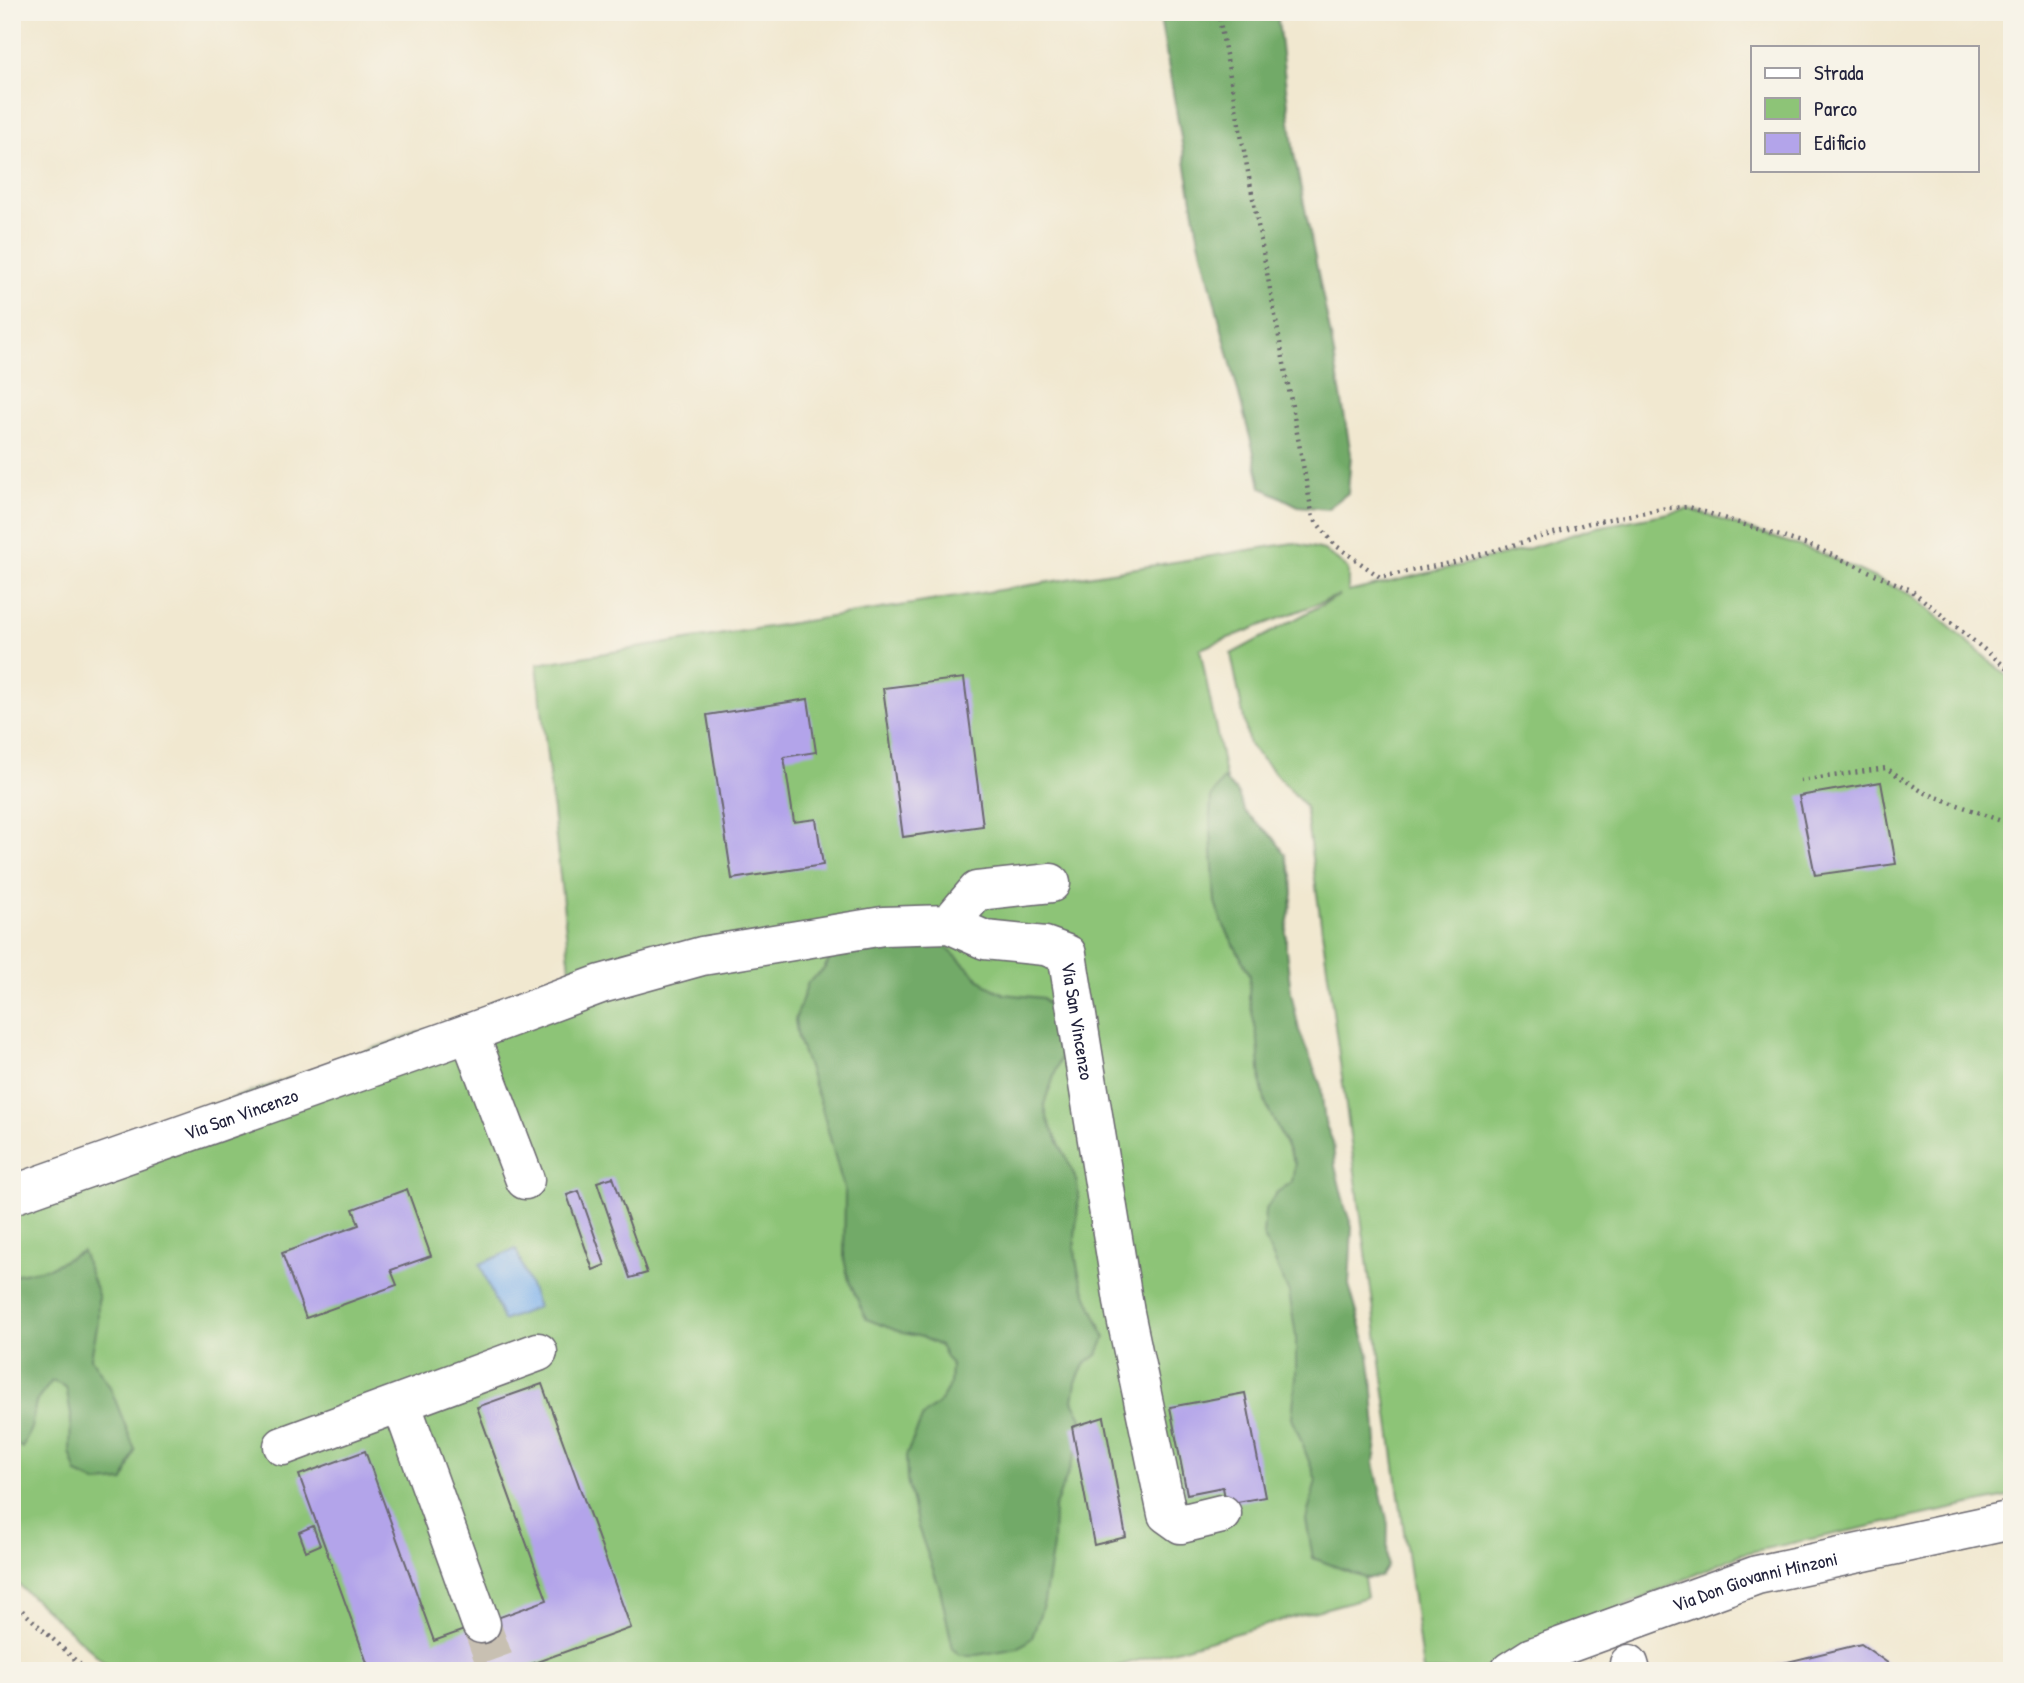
<svg xmlns="http://www.w3.org/2000/svg" width="2024" height="1683" font-family="'Patrick Hand',sans-serif">
<style>
.green{fill:#8dc477;stroke:#587359;stroke-width:2}
.forest{fill:#72aa68;stroke:#4a6652;stroke-width:2}
.water{fill:#7fb2ec;stroke:#506a94;stroke-width:2}
.building{fill:#b3a4ea}
.lines{fill:none;stroke-linecap:round;stroke-linejoin:round}
.minor-tunnel{stroke:#c8c0b2;stroke-width:38;stroke-dasharray:38 19;stroke-linecap:butt}
.minor-casing{stroke:#6a676f;stroke-width:41}
.path{stroke:#6a676f;stroke-width:4.5;stroke-dasharray:2 5;stroke-linecap:butt}
.minor{stroke:#fff;stroke-width:38}
.labels{text-anchor:middle;dominant-baseline:central;stroke-width:7;stroke-linejoin:round;paint-order:stroke}
.street-label{font-size:19px;fill:#22223b;stroke:#f7f3e8}
</style>
<rect width="100%" height="100%" fill="#f7f3e8"/>
<filter id="ink" filterUnits="userSpaceOnUse"><feTurbulence type="fractalNoise" baseFrequency=".0143" numOctaves="2"/><feDisplacementMap in="SourceGraphic" scale="14" xChannelSelector="R" yChannelSelector="G"/><feConvolveMatrix kernelMatrix="1 2 1 2 8 2 1 2 1" color-interpolation-filters="sRGB"/></filter>
<filter id="wash" filterUnits="userSpaceOnUse"><feTurbulence type="fractalNoise" baseFrequency=".00686" numOctaves="4" result="noise"/><feDisplacementMap in="SourceGraphic" scale="28" xChannelSelector="R" yChannelSelector="G"/><feGaussianBlur stdDeviation="1.57" result="paint"/><feColorMatrix in="noise" values="0 0 0 0 0 0 0 0 0 0 0 0 0 0 0 0 0 1.4 0 .05"/><feComposite in="paint" operator="in"/></filter>
<g filter="url(#wash)">
<rect width="100%" height="100%" fill="#f1e8d0"/>
<path class="green" d="M1689 509 1823 554 1912 595 2012 680V1496L1741 1554 1480 1671H1423L1305 806 1249 745 1231 654 1340 595 1200 649 1254 921 1367 1597 1100 1671H114L12 1579V1177L571 978 537 664 1293 543 1324 550 1348 569V592L1524 550 1593 528Z"/>
<path class="forest" d="M1159 12H1277L1294 154 1331 337 1351 454 1348 493 1327 509 1298 506 1261 487 1253 449 1199 241Z
M1223 779 1237 792 1245 812 1274 838 1285 854 1292 875 1293 894 1286 931V950L1291 992 1299 1030 1321 1086 1325 1123 1333 1142 1335 1166 1345 1207 1352 1227 1349 1285 1369 1354 1372 1378 1377 1443 1374 1463 1388 1524 1387 1566 1380 1577 1366 1578 1313 1558 1306 1520 1316 1480 1292 1417 1296 1377V1336L1289 1293 1263 1235 1265 1211 1276 1193 1292 1182 1295 1163 1266 1105 1261 1084 1258 1040 1249 998 1250 975 1222 922 1215 902 1210 816 1211 797Z
M924 926 986 985 1004 994 1043 998C1073 1034 1065 1044 1051 1085 1049 1091 1044 1099 1045 1106 1046 1128 1071 1158 1077 1184 1081 1205 1074 1227 1075 1248 1077 1285 1093 1305 1105 1338L1098 1354 1084 1365 1076 1382 1073 1401 1082 1418V1437L1054 1509 1053 1546 1044 1602 1032 1638 1018 1648 978 1655H959L953 1649 940 1589 918 1527 907 1480 906 1456 923 1416 939 1403 950 1384 951 1365 940 1346 922 1337 903 1333 866 1319 849 1281 844 1259 845 1193 821 1105 798 1039 795 1020 808 982 824 969 844 930Z
M82 1251 98 1295V1322L91 1358 110 1387 135 1450 124 1481 97 1483 77 1474 70 1452 71 1414 66 1387 52 1381 36 1402 31 1428 22 1448 12 1440V1278L18 1274 49 1268Z"/>
<path class="water" d="M516 1249 538 1307 503 1321 480 1264Z"/>
<g id="blocks">
<path class="building" d="M964 678 983 826 903 837 883 688Z
M808 699 816 752 784 757 794 822 816 819 823 865 732 879 707 715Z
M1881 782 1896 864 1815 875 1799 796Z
M613 1177 647 1273 630 1278 597 1182Z
M407 1189 431 1256 391 1270 397 1285 306 1318 282 1253 359 1225 353 1209Z
M579 1191 605 1265 593 1270 567 1195Z
M542 1384 631 1628 512 1671H370L299 1475 365 1451 434 1641 547 1600 477 1407Z
M1245 1393 1265 1497 1226 1504 1223 1487 1187 1494 1170 1407Z
M1104 1417 1126 1537 1094 1545 1072 1427Z
M313 1526 320 1545 306 1551 299 1532Z
M1861 1644 1899 1671H1756L1755 1670Z"/>
</g>
</g>
<g filter="url(#ink)">
<use href="#blocks" fill-opacity="0" stroke="#6a676f" stroke-width="2"/>
<g class="lines">
<path class="minor-tunnel" d="M481 1624 498 1671"/>
<defs>
<g id="minor">
<path d="M949 924 977 891 1051 883"/>
<path d="M469 1033 525 1180"/>
<path id="s1" d="M12 1195 469 1033 601 984 702 956 883 926 949 924 985 940 1045 946 1067 954 1125 1313 1167 1514 1181 1524 1222 1514"/>
<path d="M401 1403 481 1624"/>
<path d="M283 1446 538 1352"/>
<path d="M1629 1664 1631 1671"/>
<path id="s2" d="M1510 1671 1532 1657 1757 1575 2012 1520"/>
</g>
</defs>
<use href="#minor" class="minor-casing"/>
<path class="path" d="M1218 12 1313 518 1335 545 1380 577 1451 563 1589 523 1667 508 1689 507 1814 547 1911 590 2012 672
M1800 781 1886 768 1923 792 2012 825
M12 1601 87 1671"/>
<use href="#minor" class="minor"/>
</g>
</g>
<g class="labels">
<g class="street-label">
<text stroke="none"><textPath href="#s1" startOffset="1171">Via San Vincenzo</textPath></text>
<text stroke="none"><textPath href="#s1" startOffset="243">Via San Vincenzo</textPath></text>
<text stroke="none"><textPath href="#s2" startOffset="262">Via Don Giovanni Minzoni</textPath></text>
</g>
</g>
<rect width="2024" height="1683" fill="none" stroke="#f7f3e8" stroke-width="42"/>
<rect x="1751" y="46" width="228" height="126" fill="#f7f3e8" stroke="#a29fa3" stroke-width="2"/>
<rect x="1765" y="68" width="35" height="10" fill="#ffffff" stroke="#a29fa3" stroke-width="2"/>
<text x="1814" y="80" font-size="21" fill="#22223b">Strada</text>
<rect x="1765" y="98" width="35" height="21" fill="#8dc477" stroke="#a29fa3" stroke-width="2"/>
<text x="1814" y="116" font-size="21" fill="#22223b">Parco</text>
<rect x="1765" y="133" width="35" height="21" fill="#b3a4ea" stroke="#a29fa3" stroke-width="2"/>
<text x="1814" y="150" font-size="21" fill="#22223b">Edificio</text>
</svg>
